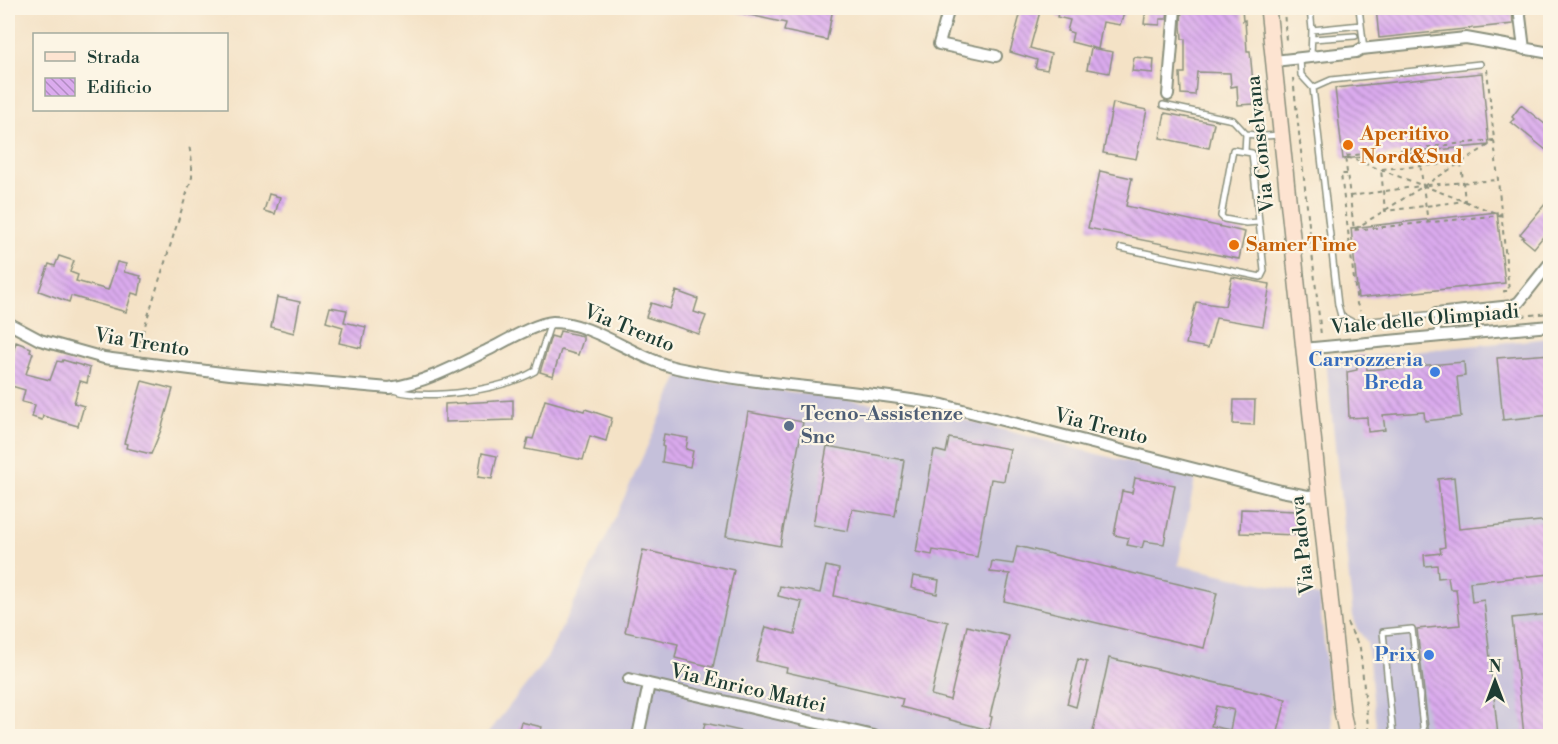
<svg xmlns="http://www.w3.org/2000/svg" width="1558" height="744" font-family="'Libre Bodoni',serif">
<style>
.industrial{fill:#c5c0da}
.building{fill:url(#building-back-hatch);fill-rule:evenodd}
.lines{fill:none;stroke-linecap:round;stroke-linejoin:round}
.service-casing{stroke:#8a907d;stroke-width:8}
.minor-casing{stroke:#8a907d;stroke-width:14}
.secondary-casing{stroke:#8a907d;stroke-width:18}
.path{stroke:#8a907d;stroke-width:2;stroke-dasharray:4.5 4.5;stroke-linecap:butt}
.service{stroke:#fff;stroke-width:5}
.minor{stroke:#fff;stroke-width:10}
.secondary{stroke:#fde4d1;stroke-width:15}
.food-dot{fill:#e8710a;stroke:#fcf5e5;stroke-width:2}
.shop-dot{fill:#3f7fe0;stroke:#fcf5e5;stroke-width:2}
.service-dot{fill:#5c6f8a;stroke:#fcf5e5;stroke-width:2}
.labels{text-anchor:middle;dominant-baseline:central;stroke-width:4.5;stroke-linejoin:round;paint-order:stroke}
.food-label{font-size:20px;font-weight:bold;fill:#c56008;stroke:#fcf5e5;text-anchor:start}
.street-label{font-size:20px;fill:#1f3d34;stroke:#fcf5e5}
.shop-label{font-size:20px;font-weight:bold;fill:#366cbe;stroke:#fcf5e5;text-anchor:end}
.service-label{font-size:20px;font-weight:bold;fill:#4e5e75;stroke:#fcf5e5;text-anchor:start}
</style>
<defs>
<pattern id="building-back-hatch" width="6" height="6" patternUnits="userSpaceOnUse" patternTransform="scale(1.5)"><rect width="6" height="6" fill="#dbabee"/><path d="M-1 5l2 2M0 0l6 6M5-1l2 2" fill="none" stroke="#b18cc2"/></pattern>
</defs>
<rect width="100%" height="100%" fill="#fcf5e5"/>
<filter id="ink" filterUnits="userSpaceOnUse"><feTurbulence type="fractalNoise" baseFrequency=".0167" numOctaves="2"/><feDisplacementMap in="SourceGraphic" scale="12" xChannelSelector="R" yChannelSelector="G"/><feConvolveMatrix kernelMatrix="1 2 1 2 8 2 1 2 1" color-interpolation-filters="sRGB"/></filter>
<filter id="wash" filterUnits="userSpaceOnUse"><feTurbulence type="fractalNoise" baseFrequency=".008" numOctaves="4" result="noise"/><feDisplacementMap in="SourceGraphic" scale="24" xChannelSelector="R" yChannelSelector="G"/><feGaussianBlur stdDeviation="1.35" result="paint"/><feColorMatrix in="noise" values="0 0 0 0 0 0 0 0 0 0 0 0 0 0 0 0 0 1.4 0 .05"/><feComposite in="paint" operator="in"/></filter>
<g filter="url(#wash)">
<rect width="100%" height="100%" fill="#f4e2c6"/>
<path class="industrial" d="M1550 338V736H1377L1367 642 1357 629 1353 616 1326 360Z
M679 376 934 412 1195 479 1178 565 1319 596 1334 736H486L547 658 610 529Z"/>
<g id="blocks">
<path class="building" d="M736 8H833L827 40 784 31 786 23 736 12Z
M1022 8H1041L1030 48 1051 54 1047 70 1035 68 1037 60 1010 52Z
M1059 8H1126L1120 25 1103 22 1098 49 1071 42 1073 33 1067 31 1070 20 1057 17Z
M1146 8H1168L1167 19H1160V25L1144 24Z
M1182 8H1242L1243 21 1245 20 1247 51H1250L1255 104 1238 105 1237 86 1231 87 1230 73 1197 72 1195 95 1181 94 1180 73H1185V39H1182L1181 26Z
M1376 8H1512L1513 24 1379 38Z
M1091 48 1113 52 1109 73 1087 69Z
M1134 57 1154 59 1153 73 1132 71Z
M1482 73 1489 145 1343 159 1335 88Z
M1113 103 1147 110 1136 159 1103 153Z
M1521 105 1551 129V154L1511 122 1514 119 1512 117Z
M1165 113 1214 123 1209 148 1160 138Z
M1100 171 1132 178 1126 206 1245 232 1239 259 1137 239V238L1088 228Z
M269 194 280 197 275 214 264 211Z
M1551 197V227L1534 248 1522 238 1524 237 1520 234Z
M1497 212 1505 283 1358 298 1351 228Z
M59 256 74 261 70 272 78 275 76 281 108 290 117 262 126 264 124 272 141 276 140 278 142 279 139 295 132 293 126 312 71 296 69 302 39 291 49 264 55 266Z
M1232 277 1270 284 1263 326 1216 318 1208 348 1186 344 1196 302 1225 306Z
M676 291 698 299 694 312 706 316 699 334 646 317 651 303 670 309Z
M277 297 300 302 294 333 271 327Z
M330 307 347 310 344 322 366 327 361 348 339 343 343 327 326 322Z
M560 331 583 336V340L578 355 561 350 553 376 540 372 551 336 558 338Z
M16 342 31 348 30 352 33 353 26 374 50 380 57 361 62 362 63 360 90 368 87 383 80 381 74 403 84 406 78 426 43 416 42 420 32 417 35 405 22 402 25 390 8 385V375H9L14 357 12 356Z
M1551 354V415L1503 420 1497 358Z
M1356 355H1365L1367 370 1464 362 1465 376 1457 377 1461 417 1425 421 1424 412 1383 415 1385 430 1368 432 1367 417 1349 418 1347 372 1357 370Z
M142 381 173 389 161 430 151 454 126 448 127 444 124 443Z
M513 400V420L445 422V404Z
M545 400 584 411 585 409 612 418 606 441 590 436 583 460 525 449 528 438 533 439Z
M1234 400H1255L1254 425 1233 424Z
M748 412 803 422 780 546 726 536Z
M664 434 688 438 686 449 693 451 690 467 662 462 664 447 662 446Z
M949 438 1010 449 1004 481 991 479 977 557 933 550 932 555 916 552 934 450 946 453Z
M827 446 904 460 895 516 852 509 848 531 813 525Z
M482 453 497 456 492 479 478 477Z
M1454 477 1459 529 1551 520V574L1470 582 1472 602 1484 600 1498 736H1429L1417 629 1460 625 1456 589H1450L1448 577 1438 578 1437 565 1425 566 1424 555 1441 553 1440 548 1445 547 1438 479Z
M1135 478 1175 485 1164 544 1144 541 1142 548 1127 545 1129 538 1114 535 1122 491 1132 493Z
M1241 509 1297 511 1296 535 1240 533Z
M1017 546 1217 593 1204 648 1004 601 1010 574 990 572 992 561 1013 564Z
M643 550 734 570 713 667 675 658 678 644 625 632Z
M826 566 839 569 834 596 948 622 931 695 950 700 967 626 1009 636 990 716 992 717 989 730 901 707 903 699 786 672 787 668 756 661 766 627 795 634 802 602 778 596 780 586 820 593Z
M913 576 939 580 937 594 911 588Z
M1551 614V736H1524L1512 618Z
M1109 658 1286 699 1277 736H1092ZM1216 706 1234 710 1230 730 1211 726Z
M1078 659 1087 662 1076 707 1067 704Z
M521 722 542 727 539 736H517Z
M705 723 745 732V736H702Z"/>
</g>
</g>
<g filter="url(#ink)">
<use href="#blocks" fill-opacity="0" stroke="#8a907d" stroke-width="1.5"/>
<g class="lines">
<defs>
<path id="service" d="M1310 8 1312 30 1311 57
M1359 8 1364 49
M1312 30 1361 25
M1312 39 1355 36
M1300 58 1301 75 1313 88
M1163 105 1233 120 1246 134 1265 136 1280 135
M1245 151 1246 134
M1121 248 1261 277 1264 271 1252 153 1233 150 1221 216 1224 219 1246 223 1258 222
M1438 337 1436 314 1354 323 1341 316 1338 305 1313 88 1331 80 1480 64
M393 390C429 401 503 390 535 371L551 322
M1393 736 1383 632 1412 629 1424 736"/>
<path id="minor" d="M949 8 939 44 996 56
M1519 8 1524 49
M1274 61 1356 52 1361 49 1466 38 1550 53
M1168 95 1175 8
M1436 314 1512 306 1519 302 1550 263
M8 323 40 340 104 358 230 374 389 388C425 383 458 365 490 349 506 341 536 323 553 322 593 322 636 359 677 368 764 386 855 389 943 405L1281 491 1308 496 1319 495
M1303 349 1550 326
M629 679 649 684
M638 736 649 684 874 736"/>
<path id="secondary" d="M1268 8 1342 711 1347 736"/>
</defs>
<use href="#service" class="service-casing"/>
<use href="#minor" class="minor-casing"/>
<use href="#secondary" class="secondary-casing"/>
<path class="path" d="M1284 8 1286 41
M1487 69 1509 291H1504L1505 297
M1293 78 1321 335
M1494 140 1345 156 1354 230 1501 215
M1418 148 1428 223
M1347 157 1501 215
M1461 163 1465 201 1385 211 1381 169Z
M1347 174H1341L1357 304 1360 311
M1427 185 1498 180
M1350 196 1421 186
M1355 229 1489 145 1494 140
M1522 316 1550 313
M140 351 141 338 192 177V162L189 145
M1347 623 1360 648 1369 736"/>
<use href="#service" class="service"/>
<use href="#minor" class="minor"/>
<use href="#secondary" class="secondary"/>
</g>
</g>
<g class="food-dot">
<circle cx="1348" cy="145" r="6"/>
<circle cx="1234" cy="245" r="6"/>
</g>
<g class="shop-dot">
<circle cx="1435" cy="372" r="6"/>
<circle cx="1429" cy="655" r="6"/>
</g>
<circle class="service-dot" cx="789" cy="426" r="6"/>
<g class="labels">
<g class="food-label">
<text x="1360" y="134">Aperitivo<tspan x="1360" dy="23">Nord&amp;Sud</tspan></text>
<text x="1246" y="245">SamerTime</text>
</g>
<g class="street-label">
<text transform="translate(1261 144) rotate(-96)">Via Conselvana</text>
<text transform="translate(1425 320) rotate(-5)">Viale delle Olimpiadi</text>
<text transform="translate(629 329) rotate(22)">Via Trento</text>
<text transform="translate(142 343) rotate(9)">Via Trento</text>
<text transform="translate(1101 427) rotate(14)">Via Trento</text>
<text transform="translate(1303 545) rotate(-96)">Via Padova</text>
<text transform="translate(748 689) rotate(13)">Via Enrico Mattei</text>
</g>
<g class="shop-label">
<text x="1423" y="360">Carrozzeria<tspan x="1423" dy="23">Breda</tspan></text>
<text x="1417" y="655">Prix</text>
</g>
<g class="service-label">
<text x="801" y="414">Tecno-Assistenze<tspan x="801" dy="23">Snc</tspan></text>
</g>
</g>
<rect width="1558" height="744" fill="none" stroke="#fcf5e5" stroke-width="30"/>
<rect x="33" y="33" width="195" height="78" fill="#fcf5e5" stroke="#a4ab9e" stroke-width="1.5"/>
<rect x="45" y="52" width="30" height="9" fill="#fde4d1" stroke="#a4ab9e" stroke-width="1.5"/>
<text x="87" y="63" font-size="18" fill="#1f3d34">Strada</text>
<rect x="45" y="78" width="30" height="18" fill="url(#building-back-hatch)" stroke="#a4ab9e" stroke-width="1.5"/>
<text x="87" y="93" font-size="18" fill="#1f3d34">Edificio</text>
<g transform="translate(1495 681)" stroke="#fcf5e5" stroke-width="4.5" paint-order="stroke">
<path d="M0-4.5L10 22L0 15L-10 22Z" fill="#1f3d34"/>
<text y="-9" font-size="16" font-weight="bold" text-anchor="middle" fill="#1f3d34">N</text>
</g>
</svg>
